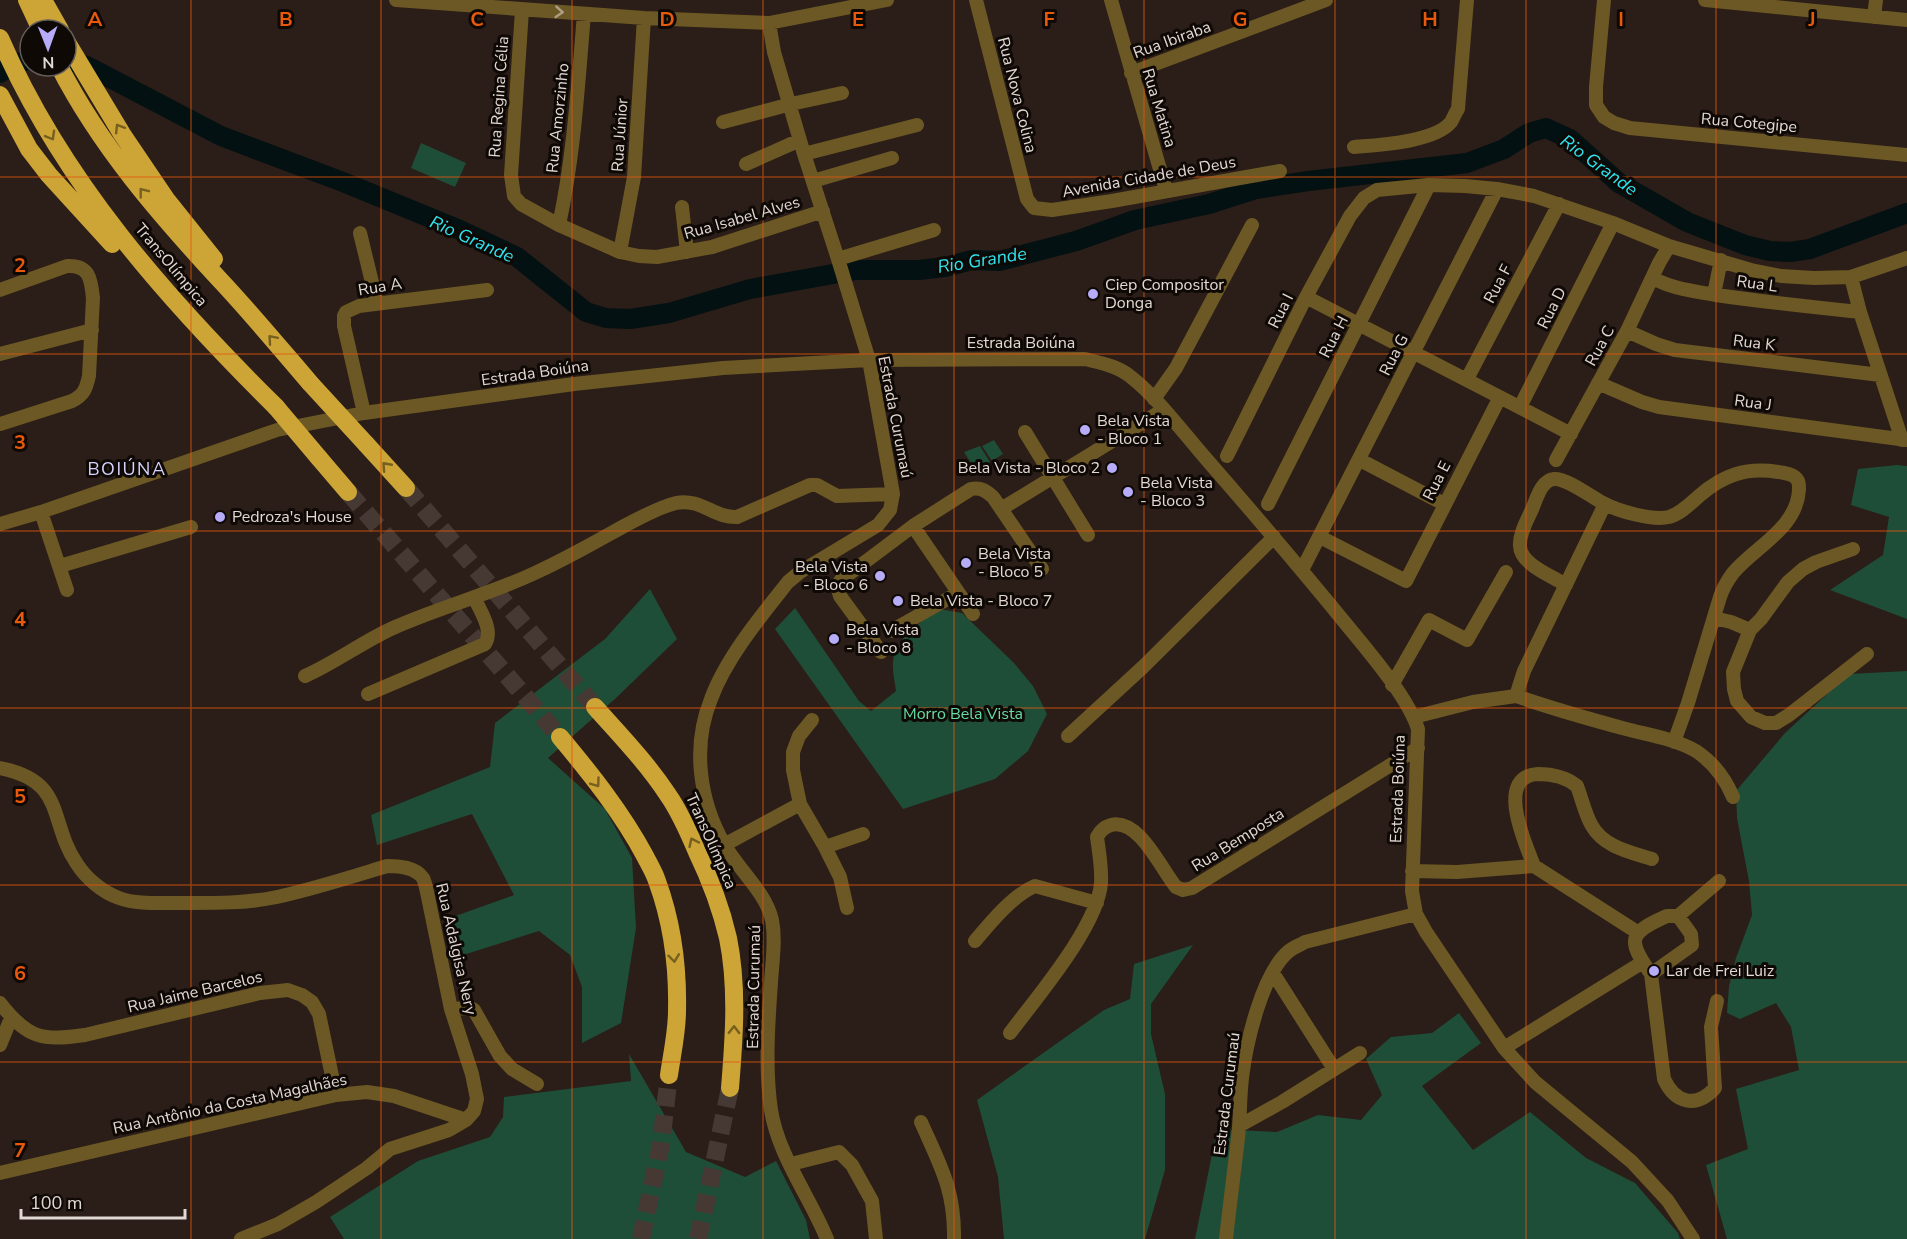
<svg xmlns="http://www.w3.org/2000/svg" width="1907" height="1239" font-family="'Nunito Sans',sans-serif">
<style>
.green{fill:#1e4e38}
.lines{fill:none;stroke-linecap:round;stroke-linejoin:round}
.river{stroke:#031112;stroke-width:20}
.highway-tunnel{stroke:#463933;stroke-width:18;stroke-dasharray:18 9;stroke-linecap:butt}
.minor{stroke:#6b5824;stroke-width:14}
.highway{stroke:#cca536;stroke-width:18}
.highway-bridge{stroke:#cca536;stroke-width:18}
.oneway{stroke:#ac9e85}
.oneway2{stroke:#775f20}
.grid{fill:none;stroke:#e8590c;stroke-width:1.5;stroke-opacity:0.55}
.poi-dot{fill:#b6acf8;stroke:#0f0906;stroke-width:2}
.labels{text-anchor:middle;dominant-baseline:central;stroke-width:6;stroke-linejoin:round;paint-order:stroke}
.street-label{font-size:16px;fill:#e2d8d4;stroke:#0f0906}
.poi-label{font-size:16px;fill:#e2d8d4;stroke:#0f0906;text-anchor:start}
.park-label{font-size:16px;fill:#64dda6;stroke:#0f0906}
.water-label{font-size:18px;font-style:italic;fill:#2ee4ee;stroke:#0f0906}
.neighbourhood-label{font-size:18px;letter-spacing:1.5px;fill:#d7d3fe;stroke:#0f0906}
.grid-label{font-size:20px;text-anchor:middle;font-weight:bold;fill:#e8590c;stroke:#0f0906;stroke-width:6;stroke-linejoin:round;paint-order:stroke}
</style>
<rect width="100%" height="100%" fill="#2b1d17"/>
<path class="green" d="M421 143 466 163 455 187 411 168Z
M994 440 1003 454 992 461 982 446Z
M980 446 990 462 976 471 964 452Z
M1897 465 1907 466V619L1830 590 1883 555 1889 517 1851 505 1858 469Z
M650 589 677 639 616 698 548 758 605 809 632 858 636 928 621 1023 582 1043V987L570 955 539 931 447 960 450 918 514 895 472 814 377 845 371 815 490 767 495 723 605 639Z
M795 608 859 701 871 711 896 691C895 682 892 671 893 662 894 639 922 621 939 609L962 613 1014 663 1033 686 1047 714 1028 751 995 779 903 809 775 629Z
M1907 671V1239H1727L1706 1165 1748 1149 1736 1089 1799 1070 1791 1027 1776 1003 1740 1019 1727 1013 1729 986 1736 958 1752 915 1749 881 1737 818 1736 791 1785 733 1849 674Z
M1193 945 1151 1004V1034L1165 1094V1170L1145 1239H1004L998 1177 977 1100 1104 1010 1130 999 1134 964Z
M1459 1013 1481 1043 1422 1086 1473 1150 1530 1112 1586 1158 1635 1183 1678 1233 1680 1239H1195L1217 1129 1277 1132 1318 1115 1361 1120 1382 1095 1366 1059 1391 1037 1432 1033Z
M629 1054 686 1152 745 1177 776 1161 806 1220 810 1239H344L330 1217 418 1161 490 1137 503 1117 504 1097 631 1081Z"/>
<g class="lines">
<path class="river" d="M66 60 87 66 221 136 343 182 460 230 517 257 586 312 606 318 630 319 669 313 750 289 855 270H919L945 267 972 260 999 261 1076 241 1135 220 1209 204 1256 189 1308 181 1467 163 1504 149 1529 133 1546 128 1570 139 1619 183 1687 222 1745 245 1770 251 1790 252 1810 249 1907 213
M0 73 10 66 30 59"/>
<path class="highway-tunnel" d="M406 488 595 707
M348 492 560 737
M641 1239 661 1144 669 1075
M698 1239 730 1088"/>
<path class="minor" d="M396 0 644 18 769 23 887 0
M976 0 1027 199 1034 208 1052 210 1112 201 1280 171
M1111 0 1166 190
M1604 0 1596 87V105L1604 117 1614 123 1630 128 1907 155
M1705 0 1907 20
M522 10 511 175 514 196 521 204 559 225 620 252 639 256 657 257 712 247 823 211
M1874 17 1876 0
M769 23 774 52 804 154 838 259 869 360 893 494 890 510 878 525 800 572 788 582C761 616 726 658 711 699 692 746 699 800 724 844 737 868 766 892 772 920 776 940 772 963 771 983 768 1024 765 1070 771 1110 778 1155 810 1197 827 1239
M1131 73 1326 0
M723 122 791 104 842 93
M1354 147C1379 145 1435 142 1451 122 1453 119 1455 113 1458 109L1467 0
M804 154 917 125
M746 164 800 140
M813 181 892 158
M682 207 687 252
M559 225C574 156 578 85 584 14
M360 233 377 303
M620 252 634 177 644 18
M838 259 934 230
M1851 277 1860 312 1902 440
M1653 278C1672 289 1694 291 1716 295 1764 302 1812 307 1860 312
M0 290 67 266C89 265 91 278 93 298L89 376C86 389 84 395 72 401L0 424
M1714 294 1721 260
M1306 297 1571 434
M1627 331 1656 344 1675 350 1880 375
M0 354 92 330
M1467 379 1559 204
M1598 383 1642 402 1659 407 1907 440
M1154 399 1176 368 1252 225
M1520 407 1613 223
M364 413 344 326V316L346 312 359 306 487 290
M1025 432 1088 535
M1227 456 1306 297 1350 216 1364 198 1377 190 1429 185 1465 186 1497 189 1534 196 1613 223 1669 246 1751 270 1781 276 1814 278 1851 277 1907 258
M1360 460 1444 504
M1556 460 1627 331 1659 263 1669 246
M1268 504 1429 185
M1001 509 1163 410
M41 512 67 590
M0 524 41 512 277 430 364 413 574 384 723 368 869 360 1085 359C1101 363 1118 366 1131 377 1158 398 1185 435 1208 461 1255 515 1301 569 1346 624 1368 651 1408 697 1418 729L1412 891 1416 914 1426 932 1504 1048 1535 1082 1632 1162 1668 1201 1693 1239
M913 526 973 614
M1320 537 1406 581 1500 397
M60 566 191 527
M1302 570 1497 189
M1566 585C1552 576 1520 564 1520 546 1519 533 1528 519 1533 507 1537 497 1542 480 1554 479 1567 478 1591 497 1603 503 1618 511 1652 521 1669 517 1680 514 1690 504 1699 496 1723 475 1746 467 1778 472 1785 473 1795 474 1798 481 1799 483 1799 487 1799 490 1797 528 1755 547 1733 573 1727 581 1723 588 1720 597L1688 703 1674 742
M1714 618 1731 622 1750 630 1761 619 1788 582 1803 569 1816 562 1853 549
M1750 630 1733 672 1734 689 1737 701 1751 717 1765 723H1776L1789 715 1867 654
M891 631 958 593
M881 652 840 596 837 586 841 580 913 526 971 489C981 487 986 491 993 497L1042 569
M305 676C335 663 362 642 393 628 440 607 491 594 537 572 568 558 597 541 626 525 642 517 659 507 676 503 701 498 714 518 737 517L810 485H817L837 496 893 494
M1392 685 1429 620 1467 640 1506 572
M368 694 485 644C494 630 480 611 474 597
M1516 696C1553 709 1589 719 1626 729 1649 735 1675 739 1696 751 1714 763 1725 778 1733 797
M1414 717 1473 702 1516 696 1524 671 1605 504
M812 720 799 736 793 752V770L800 804 825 847 840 877 847 908
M1068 736 1143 667 1274 537
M0 768C67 781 48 822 77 864 86 878 102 892 119 898 135 904 156 903 173 903 208 903 243 904 277 897 314 889 351 877 387 866 399 866 415 867 423 878 425 882 426 888 427 892L451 1009 472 1074 477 1099 474 1111 466 1120 449 1130 390 1149 367 1168 316 1202 278 1224 241 1239
M724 845 800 804
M825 847 863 834
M1534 866C1526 845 1494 776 1538 774 1551 774 1566 777 1577 786 1582 799 1585 814 1592 826 1604 847 1630 852 1652 859
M1412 871 1457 872 1534 866 1637 932
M1667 916H1678L1691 934 1692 945 1651 974C1627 940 1628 933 1667 916Z
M1678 916 1719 881
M975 941C990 923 1013 895 1035 886L1097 903
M1273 973 1334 1069
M1651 974 1664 1079C1675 1103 1696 1109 1715 1088L1711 1027 1717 1001
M0 1003C28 1039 42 1041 85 1035L260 993 288 990 302 995 312 1002 319 1014 336 1095
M451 1009 471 1008 474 1010 500 1056 512 1069 537 1084
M1010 1033C1036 998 1098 926 1101 883 1102 868 1099 852 1097 837 1100 831 1104 827 1111 825 1139 818 1161 869 1176 887L1183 890 1192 888 1418 748
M0 1045 11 1018
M1504 1048 1643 962
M921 1122C940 1165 955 1190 954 1239
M1239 1126 1282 1102 1360 1053
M791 1164 839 1152 852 1165 872 1201 876 1239
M0 1173 336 1095 367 1092 394 1096 466 1120
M1226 1239C1230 1202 1235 1166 1239 1129 1240 1112 1240 1095 1242 1078 1246 1044 1262 973 1289 951 1294 947 1300 945 1305 942L1416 914"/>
<path class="highway" d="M27 0 41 30
M43 0 60 30
M0 38C62 181 166 298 276 407
M66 41 122 134 166 199 214 259
M59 66C100 146 159 214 220 280 251 313 280 348 310 383
M0 95 29 149 49 175 112 244
M366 444 406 488
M319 458 348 492
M595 707C620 735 647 763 668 795 680 812 689 833 697 852 710 879 721 908 728 938 738 987 734 1039 730 1088
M560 737C591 774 622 813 645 856 649 864 654 872 657 881 672 922 678 968 677 1011 677 1032 672 1054 669 1075"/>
<path class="highway-bridge" d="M310 383 366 444
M276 407 319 458"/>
</g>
<defs><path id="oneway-chevron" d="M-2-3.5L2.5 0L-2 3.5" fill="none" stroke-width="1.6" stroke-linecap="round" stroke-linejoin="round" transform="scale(1.5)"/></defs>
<use class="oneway" href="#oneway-chevron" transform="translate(559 12) rotate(4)"/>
<g class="oneway2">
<use href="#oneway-chevron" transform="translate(119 128) rotate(-122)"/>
<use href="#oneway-chevron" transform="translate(51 136) rotate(60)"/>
<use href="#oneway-chevron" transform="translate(143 192) rotate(-128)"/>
<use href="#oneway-chevron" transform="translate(272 339) rotate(-131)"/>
<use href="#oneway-chevron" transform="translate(386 466) rotate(-132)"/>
<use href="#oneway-chevron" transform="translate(596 783) rotate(54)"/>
<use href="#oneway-chevron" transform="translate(693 842) rotate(-115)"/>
<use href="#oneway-chevron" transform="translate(674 958) rotate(83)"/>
<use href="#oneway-chevron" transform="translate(734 1030) rotate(-89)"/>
</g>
<path class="grid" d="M191 0V1239M381 0V1239M572 0V1239M763 0V1239M954 0V1239M1144 0V1239M1335 0V1239M1526 0V1239M1716 0V1239M0 177H1907M0 354H1907M0 531H1907M0 708H1907M0 885H1907M0 1062H1907"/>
<g class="poi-dot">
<circle cx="1093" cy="294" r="6"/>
<circle cx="1085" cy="430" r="6"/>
<circle cx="1112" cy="468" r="6"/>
<circle cx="1128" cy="492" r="6"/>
<circle cx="220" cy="517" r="6"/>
<circle cx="966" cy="563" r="6"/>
<circle cx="880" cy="576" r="6"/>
<circle cx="898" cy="601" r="6"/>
<circle cx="834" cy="639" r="6"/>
<circle cx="1654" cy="971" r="6"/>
</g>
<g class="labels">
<g class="street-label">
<text transform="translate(1172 40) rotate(-20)">Rua Ibiraba</text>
<text transform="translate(1017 95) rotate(76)">Rua Nova Colina</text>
<text transform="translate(499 97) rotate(-86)">Rua Regina Célia</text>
<text transform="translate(1159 108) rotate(73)">Rua Matina</text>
<text transform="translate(558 118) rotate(-84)">Rua Amorzinho</text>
<text transform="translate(1749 123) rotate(5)">Rua Cotegipe</text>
<text transform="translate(620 135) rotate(-86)">Rua Júnior</text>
<text transform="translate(1149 177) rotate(-10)">Avenida Cidade de Deus</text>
<text transform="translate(742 218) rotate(-16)">Rua Isabel Alves</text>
<text transform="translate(171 265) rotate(50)">TransOlímpica</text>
<text transform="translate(1498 284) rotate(-62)">Rua F</text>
<text transform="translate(1757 284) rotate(8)">Rua L</text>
<text transform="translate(380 287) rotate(-9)">Rua A</text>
<text transform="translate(1552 308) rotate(-63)">Rua D</text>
<text transform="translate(1281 311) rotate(-63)">Rua I</text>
<text transform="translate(1334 337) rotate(-63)">Rua H</text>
<text x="1021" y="343">Estrada Boiúna</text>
<text transform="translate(1754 343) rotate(7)">Rua K</text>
<text transform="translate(1600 346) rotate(-61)">Rua C</text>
<text transform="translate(1394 355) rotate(-63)">Rua G</text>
<text transform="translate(535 373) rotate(-8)">Estrada Boiúna</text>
<text transform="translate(1753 403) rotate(8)">Rua J</text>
<text transform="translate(895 417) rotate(79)">Estrada Curumaú</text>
<text transform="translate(1437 481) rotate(-63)">Rua E</text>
<text transform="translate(1398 789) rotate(-88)">Estrada Boiúna</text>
<text transform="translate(1238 840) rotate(-32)">Rua Bemposta</text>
<text transform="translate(711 841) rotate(66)">TransOlímpica</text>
<text transform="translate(456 949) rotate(77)">Rua Adalgisa Nery</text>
<text transform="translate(754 987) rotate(-89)">Estrada Curumaú</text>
<text transform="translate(195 992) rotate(-13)">Rua Jaime Barcelos</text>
<text transform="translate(1227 1094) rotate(-83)">Estrada Curumaú</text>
<text transform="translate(230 1104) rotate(-12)">Rua Antônio da Costa Magalhães</text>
</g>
<g class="poi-label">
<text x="1105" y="285">Ciep Compositor<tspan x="1105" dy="18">Donga</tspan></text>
<text x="1097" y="421">Bela Vista<tspan x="1097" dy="18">- Bloco 1</tspan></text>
<text x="1100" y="468" text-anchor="end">Bela Vista - Bloco 2</text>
<text x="1140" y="483">Bela Vista<tspan x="1140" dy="18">- Bloco 3</tspan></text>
<text x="232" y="517">Pedroza's House</text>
<text x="978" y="554">Bela Vista<tspan x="978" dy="18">- Bloco 5</tspan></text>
<text x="868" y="567" text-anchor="end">Bela Vista<tspan x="868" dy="18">- Bloco 6</tspan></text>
<text x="910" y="601">Bela Vista - Bloco 7</text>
<text x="846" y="630">Bela Vista<tspan x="846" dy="18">- Bloco 8</tspan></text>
<text x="1666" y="971">Lar de Frei Luiz</text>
</g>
<g class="park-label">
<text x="963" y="714">Morro Bela Vista</text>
</g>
<g class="water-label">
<text transform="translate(1599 165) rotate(36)">Rio Grande</text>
<text transform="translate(472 239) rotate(24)">Rio Grande</text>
<text transform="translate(982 260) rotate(-9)">Rio Grande</text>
</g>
<g class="neighbourhood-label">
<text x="127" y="469">BOIÚNA</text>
</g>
</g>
<g class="grid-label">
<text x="95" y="26">A</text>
<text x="286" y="26">B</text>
<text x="477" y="26">C</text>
<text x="667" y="26">D</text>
<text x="858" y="26">E</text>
<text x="1049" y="26">F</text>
<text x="1240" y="26">G</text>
<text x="1430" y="26">H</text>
<text x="1621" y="26">I</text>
<text x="1812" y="26">J</text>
<text x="20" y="272">2</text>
<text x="20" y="449">3</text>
<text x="20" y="626">4</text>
<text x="20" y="803">5</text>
<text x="20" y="980">6</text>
<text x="20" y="1157">7</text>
</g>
<g transform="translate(48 48) rotate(179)"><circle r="28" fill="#0f0906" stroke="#635c58" stroke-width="1.5"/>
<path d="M0-4.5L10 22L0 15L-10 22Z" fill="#b6acf8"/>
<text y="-9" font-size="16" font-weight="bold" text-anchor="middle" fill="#e2d8d4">N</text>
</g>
<path d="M21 1209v9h164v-9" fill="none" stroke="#e2d8d4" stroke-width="3"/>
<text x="30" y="1209" font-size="18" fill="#e2d8d4" stroke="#0f0906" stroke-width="4.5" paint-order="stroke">100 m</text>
</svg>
